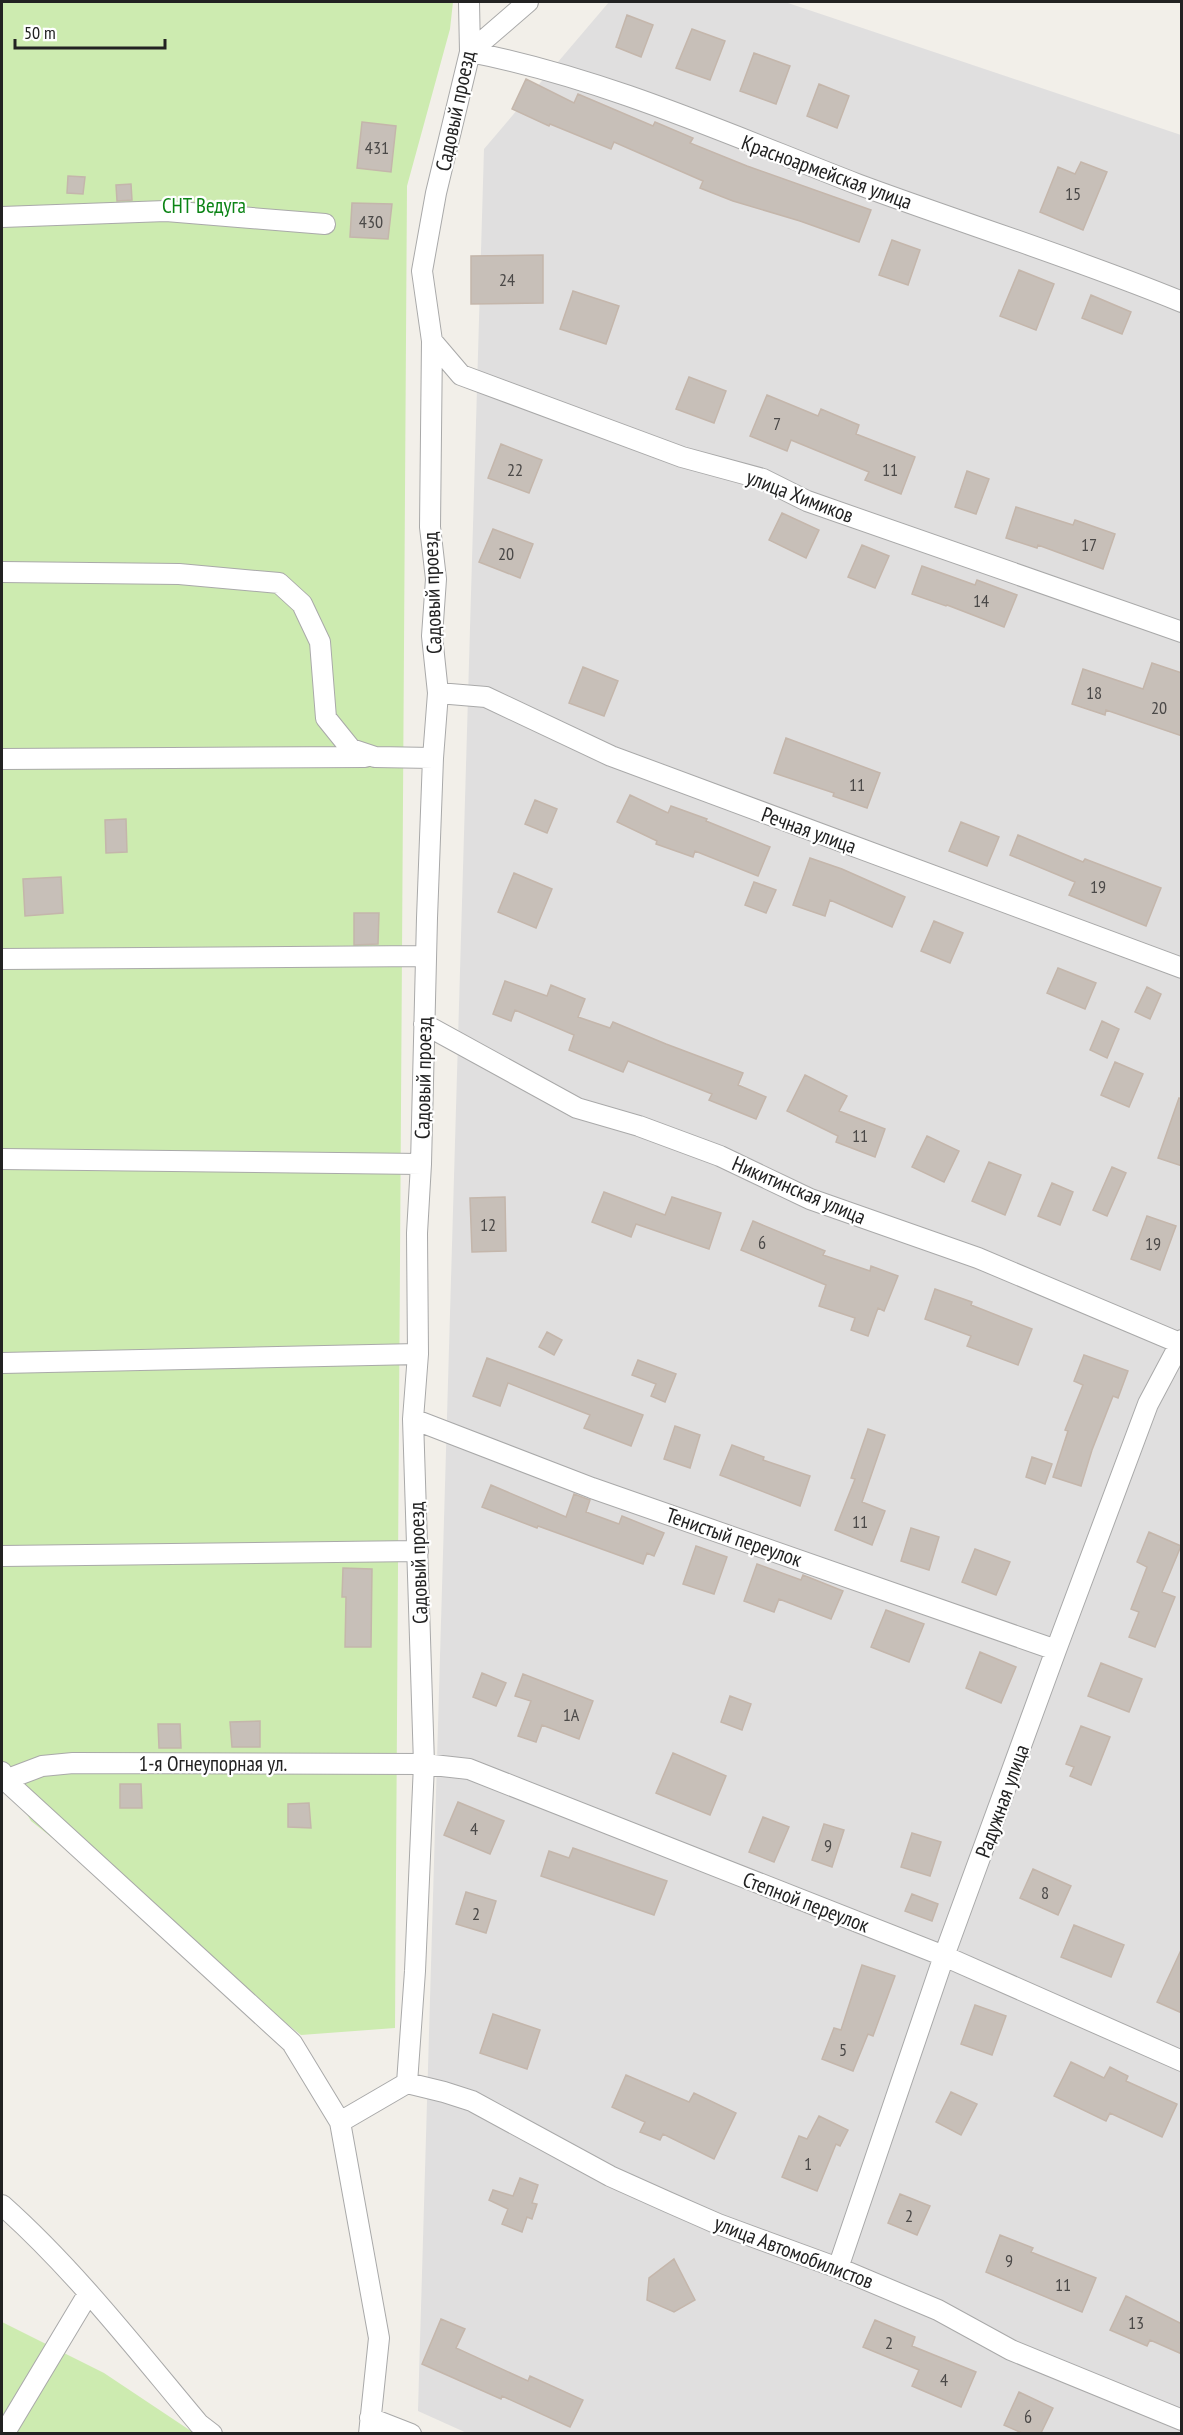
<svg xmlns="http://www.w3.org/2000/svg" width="1183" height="2435" font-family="'PT Sans Narrow',sans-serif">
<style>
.residential{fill:#e0dfdf}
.grass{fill:#cdebb0}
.building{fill:#c7bfb8;stroke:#c4b6ab;stroke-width:1.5}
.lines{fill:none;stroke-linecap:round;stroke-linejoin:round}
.street-casing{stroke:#a9a9a9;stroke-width:22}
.street{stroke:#fff;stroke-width:20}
.labels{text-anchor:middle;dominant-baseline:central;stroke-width:4.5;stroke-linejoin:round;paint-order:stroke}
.number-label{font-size:18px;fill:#4b4948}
.street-label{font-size:21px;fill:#222;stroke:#fff}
.park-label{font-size:21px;fill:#0c8416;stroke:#fff}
</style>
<rect width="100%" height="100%" fill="#f2efe9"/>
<path class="residential" d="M609 2H785L1181 135V2433L469 2434 418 2411 484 149Z"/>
<path class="grass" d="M2 2H453L450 29 407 186 395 2028 301 2035 31 1821 2 1773Z
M2 2322 104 2373 194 2433H2Z"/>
<path class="building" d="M627 15 653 25 641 57 616 47Z
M692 29 725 41 710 80 676 68Z
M754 53 790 66 776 104 740 91Z
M526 79 574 103 578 94 653 126 655 122 693 138 690 143 747 166 871 210 859 242 800 221 733 201 700 188 703 181 614 142 611 149 550 124 549 126 512 109Z
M819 84 849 96 837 128 807 116Z
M362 122 396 126 391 172 357 168Z
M1081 162 1107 172 1083 230 1040 212 1058 167 1075 174Z
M68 176 85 177 83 194 67 193Z
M131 184 132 200 117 201 116 185Z
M352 203 392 204 388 239 350 237Z
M892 240 920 250 908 285 879 275Z
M543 255V303L471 304V256Z
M1019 270 1054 284 1036 330 1000 316Z
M573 291 619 306 606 344 560 329Z
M1091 295 1131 312 1122 334 1082 318Z
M689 377 726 391 714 423 676 409Z
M767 395 818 416 821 409 859 425 856 434 915 457 901 494 865 480 869 472 791 440 787 451 750 436Z
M501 444 542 460 529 493 488 478Z
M967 471 989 479 976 514 955 507Z
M1016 507 1073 525 1075 520 1115 534 1103 569 1038 545 1037 548 1006 538Z
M782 513 819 530 806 558 769 540Z
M493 529 533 544 520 578 479 562Z
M862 545 889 556 875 588 848 577Z
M922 566 975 585 977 580 1017 595 1004 627 947 605 946 606 912 594Z
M1152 663 1182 673V736L1106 710 1105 715 1072 704 1083 669 1143 689Z
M583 667 618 681 604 716 569 703Z
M786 738 880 773 867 808 833 796 834 793 774 773Z
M630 795 668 813 671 806 707 819 706 821 770 847 758 876 695 851 693 857 656 844 657 841 617 822Z
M535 800 557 809 547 833 525 824Z
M126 819 127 852 106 853 105 820Z
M961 822 999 837 987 866 949 851Z
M1018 835 1083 862 1085 859 1161 888 1146 926 1069 895 1075 882 1010 855Z
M810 858 842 869 905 897 892 927 830 900 825 916 793 905Z
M514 873 552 889 536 928 498 912Z
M61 877 63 913 25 916 23 879Z
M754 882 776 890 766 913 745 905Z
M354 913H379L378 944 354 945Z
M934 921 963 933 950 963 921 951Z
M1058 968 1096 983 1085 1009 1047 993Z
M505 981 547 996 551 985 585 999 578 1017 610 1028 613 1022 666 1044 743 1073 738 1085 766 1097 756 1119 709 1100 712 1094 628 1061 623 1072 569 1050 574 1035 515 1010 511 1021 493 1014Z
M1147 987 1161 994 1150 1019 1135 1012Z
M1102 1021 1119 1029 1107 1058 1090 1050Z
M1115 1062 1143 1074 1129 1107 1101 1095Z
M805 1075 847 1096 839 1111 885 1129 875 1157 836 1142 838 1136 787 1111Z
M1179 1098 1182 1099V1166L1158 1158Z
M927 1136 959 1151 944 1182 912 1167Z
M989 1162 1021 1175 1005 1215 972 1201Z
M1112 1167 1126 1173 1107 1216 1093 1210Z
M1052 1183 1073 1192 1060 1225 1038 1216Z
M604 1192 665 1215 672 1197 721 1213 709 1249 636 1224 631 1237 592 1222Z
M505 1197 506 1251 472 1252 470 1198Z
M1147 1216 1176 1226 1160 1270 1131 1259Z
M753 1221 825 1251 823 1255 870 1271 871 1266 898 1276 884 1311 878 1308 868 1336 851 1330 855 1318 819 1306 826 1285 741 1250Z
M935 1289 972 1302 971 1305 1032 1329 1018 1365 967 1346 971 1336 925 1319Z
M547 1332 562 1340 554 1355 539 1347Z
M1084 1355 1128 1371 1118 1398 1113 1396 1092 1450 1081 1486 1053 1477 1068 1431 1065 1430 1083 1385 1074 1381Z
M487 1358 643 1415 631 1446 584 1428 590 1415 508 1383 500 1406 473 1396Z
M638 1360 676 1374 665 1402 651 1396 656 1384 632 1375Z
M675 1426 700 1435 690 1468 664 1459Z
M868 1429 885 1435 862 1502 885 1511 872 1545 835 1530 855 1479 851 1478Z
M732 1445 764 1457 763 1460 810 1476 800 1506 720 1475Z
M1032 1457 1052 1464 1045 1484 1026 1477Z
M491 1485 566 1517 574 1494 590 1500 586 1512 619 1524 622 1516 664 1533 654 1556 647 1553 643 1564 538 1526 537 1528 482 1507Z
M911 1528 939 1537 929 1570 901 1561Z
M1149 1532 1181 1546 1162 1592 1175 1597 1155 1647 1129 1637 1139 1612 1131 1609 1147 1567 1137 1562Z
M696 1546 727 1557 714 1594 683 1584Z
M975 1549 1010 1562 996 1595 962 1582Z
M757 1564 801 1580 803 1575 843 1591 831 1619 779 1599 774 1612 744 1601Z
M343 1568 372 1569 371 1647H345L346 1597H342Z
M886 1610 924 1624 909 1662 871 1647Z
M980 1652 1016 1667 1001 1703 966 1688Z
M1101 1663 1142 1679 1129 1712 1088 1696Z
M482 1673 506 1683 496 1706 473 1697Z
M523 1674 593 1701 579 1739 542 1725 536 1742 518 1736 531 1701 515 1696Z
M730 1696 751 1704 742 1730 721 1722Z
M260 1721V1747H232L230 1722Z
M158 1724H180L181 1748H159Z
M1081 1726 1110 1737 1091 1785 1070 1776 1074 1767 1066 1764Z
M673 1753 726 1776 710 1815 656 1793Z
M120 1784H141L142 1808H120Z
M458 1802 504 1821 490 1854 444 1835Z
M309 1803 311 1828 288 1827V1804Z
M763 1817 789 1827 774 1862 749 1852Z
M824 1824 844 1830 832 1867 812 1860Z
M912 1833 941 1842 930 1876 901 1867Z
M573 1848 667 1881 654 1915 541 1876 549 1851 569 1858Z
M1033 1869 1071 1886 1058 1915 1020 1898Z
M466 1892 496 1901 486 1933 456 1924Z
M912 1894 938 1904 932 1921 905 1911Z
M1074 1925 1124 1945 1111 1977 1061 1957Z
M1182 1948V2013L1157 2002Z
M862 1965 895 1976 873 2036 868 2034 853 2071 822 2059 834 2028 841 2030Z
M975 2005 1006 2016 992 2055 961 2044Z
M493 2014 540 2030 527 2069 480 2053Z
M1071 2062 1104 2078 1110 2067 1128 2076 1126 2081 1177 2104 1162 2137 1110 2113 1106 2121 1054 2096Z
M626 2075 689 2102 694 2093 736 2113 714 2159 663 2134 660 2140 640 2132 645 2122 612 2107Z
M951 2092 977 2104 961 2135 936 2122Z
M819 2116 848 2130 840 2146 836 2144 817 2191 782 2177 799 2136 807 2139Z
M520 2178 538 2185 532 2203 537 2204 532 2219 527 2217 522 2232 502 2224 508 2209 489 2200 493 2190 513 2196Z
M900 2194 930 2206 917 2235 888 2223Z
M1000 2235 1033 2248 1031 2252 1096 2278 1082 2312 986 2272Z
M674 2259 695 2300 674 2312 647 2300 649 2278Z
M1126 2296 1182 2324V2354L1150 2340 1147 2346 1110 2330Z
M441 2319 465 2329 456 2348 528 2381 530 2376 583 2400 570 2427 502 2396 501 2399 422 2364Z
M875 2320 915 2337 912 2346 976 2372 961 2407 912 2386 919 2370 863 2347Z
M1019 2392 1053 2408 1041 2433H1022L1004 2425Z"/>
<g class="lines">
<defs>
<path id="street" d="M470 52C604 78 730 135 857 184 965 224 1075 258 1182 302
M470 52 528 2
M2 217 166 211 325 224
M432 341 461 375 682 457 763 479 807 501 1182 632
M2 572 179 574 279 583 302 604 320 642 326 718 351 749 375 757 433 758
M438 693 486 697 611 756 1182 968
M2 759 365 757
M2 959 426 956
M424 1024 577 1108 639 1126 720 1156 810 1199 978 1258 1182 1344
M2 1159 421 1164
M2 1363 418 1354
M413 1419 592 1488 1056 1650
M2 1556 418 1551
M2 1772 5 1780 292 2043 340 2122 379 2338 369 2434
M5 1780 42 1766 73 1763 424 1764 469 1769 944 1956 1182 2061
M407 2083 444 2092 472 2101 610 2176 668 2202 718 2224 838 2268 938 2310 1011 2350 1182 2420
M340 2122 407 2083 415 1971 424 1764 413 1419 418 1354 417 1233 421 1164 427 918 433 758 438 693 432 636 436 579 430 527 432 341 422 271 436 193 470 52 469 2
M2 2205C75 2270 136 2349 199 2424L212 2434
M838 2268 944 1956 1056 1650 1148 1404 1182 1340
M370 2418 411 2434
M4 2434 88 2294"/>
</defs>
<use href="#street" class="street-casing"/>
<use href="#street" class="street"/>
</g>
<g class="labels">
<g class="number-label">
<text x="377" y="147">431</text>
<text x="1073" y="193">15</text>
<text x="371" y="221">430</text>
<text x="507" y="279">24</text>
<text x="777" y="423">7</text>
<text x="515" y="469">22</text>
<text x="890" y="469">11</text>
<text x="1089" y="544">17</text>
<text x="506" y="553">20</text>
<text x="981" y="600">14</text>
<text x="1094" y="692">18</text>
<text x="1159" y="707">20</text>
<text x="857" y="784">11</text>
<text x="1098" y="886">19</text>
<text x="860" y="1135">11</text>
<text x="488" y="1224">12</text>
<text x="762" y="1242">6</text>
<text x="1153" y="1243">19</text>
<text x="860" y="1521">11</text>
<text x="571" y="1714">1А</text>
<text x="474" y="1828">4</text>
<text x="828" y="1845">9</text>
<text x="1045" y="1892">8</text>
<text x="476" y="1913">2</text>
<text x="843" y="2049">5</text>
<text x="808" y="2163">1</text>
<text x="909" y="2215">2</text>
<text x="1009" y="2260">9</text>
<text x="1063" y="2284">11</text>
<text x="1136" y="2322">13</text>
<text x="889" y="2342">2</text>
<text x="944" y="2379">4</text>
<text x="1028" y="2416">6</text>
</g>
<g class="street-label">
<text transform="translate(455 111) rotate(-78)">Садовый проезд</text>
<text transform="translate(827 172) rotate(20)">Красноармейская улица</text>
<text transform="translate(800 496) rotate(21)">улица Химиков</text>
<text transform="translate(432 593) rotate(-92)">Садовый проезд</text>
<text transform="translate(809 830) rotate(20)">Речная улица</text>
<text transform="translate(423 1078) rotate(-89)">Садовый проезд</text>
<text transform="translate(799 1190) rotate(23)">Никитинская улица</text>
<text transform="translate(734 1537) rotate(19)">Тенистый переулок</text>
<text transform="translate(418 1563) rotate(-92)">Садовый проезд</text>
<text x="213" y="1763">1-я Огнеупорная ул.</text>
<text transform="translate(1002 1801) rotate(-70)">Радужная улица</text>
<text transform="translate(806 1902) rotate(21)">Степной переулок</text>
<text transform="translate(794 2252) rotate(21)">улица Автомобилистов</text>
</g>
<g class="park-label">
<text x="204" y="205">СНТ Ведуга</text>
</g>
</g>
<rect width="1183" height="2435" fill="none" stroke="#222222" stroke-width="6"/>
<path d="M15 39v9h150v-9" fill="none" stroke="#222222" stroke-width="3"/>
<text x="24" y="39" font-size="18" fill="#222222" stroke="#ffffff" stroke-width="4.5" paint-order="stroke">50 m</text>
</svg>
